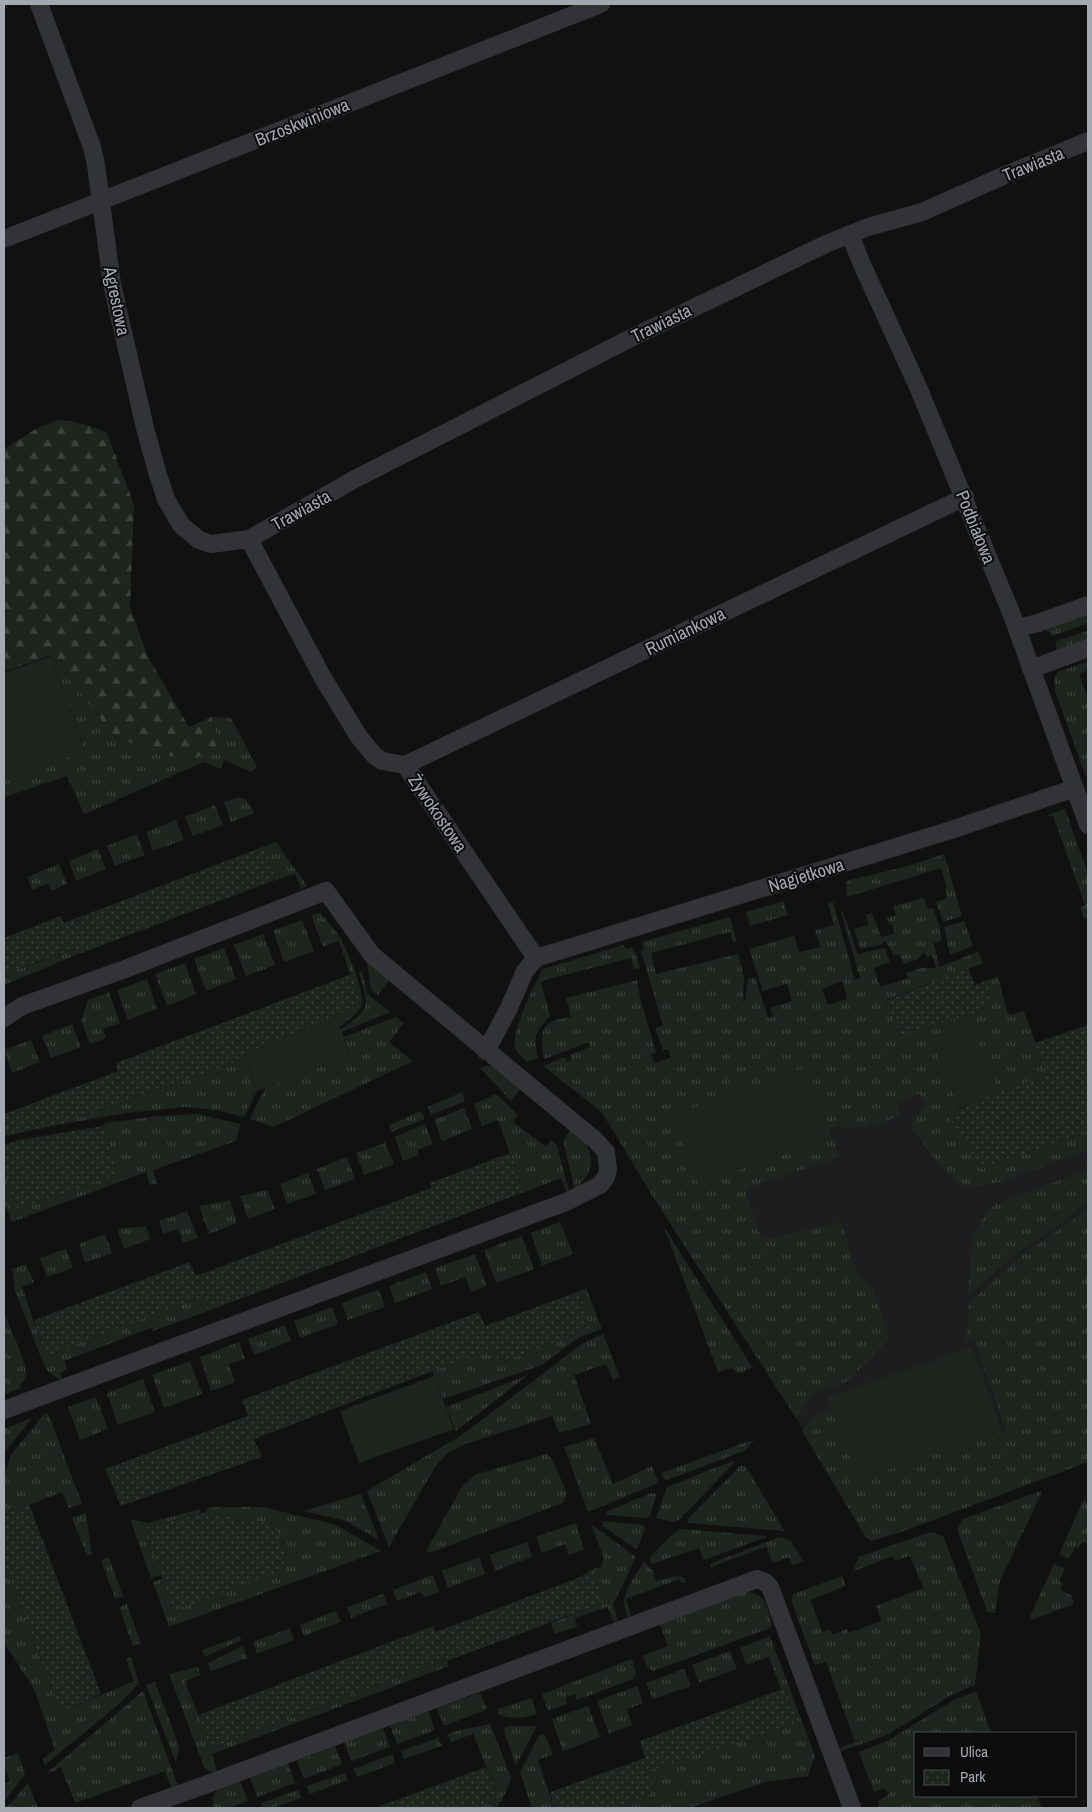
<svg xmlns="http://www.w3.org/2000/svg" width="1092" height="1812" font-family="'Archivo Narrow',sans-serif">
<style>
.built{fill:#1d1d1f}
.grass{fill:url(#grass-tufts);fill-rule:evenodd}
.forest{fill:url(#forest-firs)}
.park{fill:url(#park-dots)}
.pitch{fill:#1e241e}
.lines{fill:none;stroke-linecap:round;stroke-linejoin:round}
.street{stroke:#323336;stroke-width:18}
.labels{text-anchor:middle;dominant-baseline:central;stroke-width:4;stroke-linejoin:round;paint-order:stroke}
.street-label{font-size:18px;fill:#a4a8b1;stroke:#0c0c0d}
</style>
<defs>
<pattern id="grass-tufts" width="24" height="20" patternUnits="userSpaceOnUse" patternTransform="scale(1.25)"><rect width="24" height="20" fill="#1e241e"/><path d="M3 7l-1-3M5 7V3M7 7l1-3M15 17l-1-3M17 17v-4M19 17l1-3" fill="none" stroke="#3c413c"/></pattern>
<pattern id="forest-firs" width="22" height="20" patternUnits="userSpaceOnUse" patternTransform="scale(1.25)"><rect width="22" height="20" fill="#1e241e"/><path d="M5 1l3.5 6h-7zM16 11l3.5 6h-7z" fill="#3c413c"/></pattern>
<pattern id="park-dots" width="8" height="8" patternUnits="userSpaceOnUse" patternTransform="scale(1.25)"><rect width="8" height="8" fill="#1e241e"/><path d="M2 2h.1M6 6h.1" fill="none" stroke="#3c413c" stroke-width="1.8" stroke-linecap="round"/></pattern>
</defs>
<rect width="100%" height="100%" fill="#111112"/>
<path class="built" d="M886 1001 982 1169 1088 1131V1455L803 1429 599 1109Z"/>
<path class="grass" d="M1088 612V623L1053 636 1047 631 1046 627Z
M1088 631V641L1056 652V641Z
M51 655 114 736 153 752 187 760 221 747 211 717 231 718 257 767 251 772 224 760 221 769 204 762 84 814 67 776 4 797V780L85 751Z
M1088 661V670L1079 674 1088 699V776L1086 777 1055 691 1054 678 1058 672Z
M238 797 245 799 255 813 231 822 224 802Z
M215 805 223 825 193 836 185 817Z
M1065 809 1088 874V917L1084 919 1080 907 1085 905 1053 816 1049 817 1048 815Z
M176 820 184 840 153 851 146 832Z
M137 834 145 855 115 866 107 846Z
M276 842 307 886 301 889 295 874 278 879 265 846Z
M98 849 106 869 76 881 69 861Z
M944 854 962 916 943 922 936 902 947 898 945 889 947 888 941 868 847 897 846 881 908 866Z
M59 864 67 884 51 891 48 883 32 890 27 877Z
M924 898 928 909 933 908 940 928 941 941 934 943 939 967 978 952 983 963 886 1000 900 1035 979 1012 993 996 985 981 998 976 1007 1012 1010 1015 1024 1011 1047 1075 999 1092 971 1028 933 1044 960 1108 948 1116 982 1169 1088 1131V1150L1001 1182 967 1188 959 1184 945 1172 912 1129 911 1119 926 1105 919 1094 897 1104 901 1114C878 1129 855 1128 829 1127L806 1067 698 1185 832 1136 840 1157 745 1189 762 1240 841 1222 858 1277 872 1287 890 1338 848 1381 813 1393 796 1418 651 1194 603 1113 543 1066 564 1057 567 1062 571 1061 570 1055 590 1047 589 1042 544 1059C542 1047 538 1029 551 1022 557 1019 565 1018 571 1017L566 998 637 980 640 997 656 1052 651 1055 654 1063 671 1058 668 1049 663 1050 655 1028 663 1026 641 951 644 950 642 942 730 917 737 942H733L730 932 651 953 656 974 738 954 744 977 743 1002 745 1001 748 979 755 977 768 1018 773 1017 770 1008 792 1001 787 984 763 991 749 949 794 936 799 952 821 947 815 930 834 925 828 904 833 902 855 980 860 978 841 912H843L858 954 885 948 890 962 874 968 880 987 908 978 906 973 921 968H936L932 955 927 957 924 952 918 959 904 964 899 954 894 956 886 941 882 942 883 944 860 949 854 929 869 925 866 915 872 913 875 922 876 921 881 937 894 934 892 924 890 925 887 918 896 915 893 906ZM843 981 847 999 828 1005 822 989Z
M784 901 788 915 750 926 746 912Z
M320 913C327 921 334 928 340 937 346 947 365 994 362 1004 359 1013 346 1021 340 1027L336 1016 360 1003 339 941 323 947 311 915Z
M302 920 314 951 284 962 273 930Z
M964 921 973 946 950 955 944 927Z
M263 934 275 965 246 976 234 945Z
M623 945 626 949 632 947 635 952 640 968 634 969 631 958 541 981 550 1016C535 1034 533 1034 538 1058L527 1062C523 1058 516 1052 515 1047 511 1032 535 983 543 969Z
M224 948 236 979 206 991 194 959Z
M74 949 76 955 4 985V974Z
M367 962 389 980 378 995 371 990Z
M185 963 196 994 167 1006 155 974Z
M362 971 367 994 390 1012 342 1032 341 1030C372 1007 369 1008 359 972Z
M147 979 157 1009 128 1020 117 990Z
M109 992 120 1023 103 1029 106 1038 90 1044 81 1021 88 1000Z
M396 1017 404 1023 389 1042 413 1061 274 1127 250 1119 256 1106 266 1087 350 1055 344 1037Z
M72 1024 81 1047 51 1058 42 1036Z
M31 1040 40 1062 12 1073 4 1050Z
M246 1058 257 1091 244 1117 215 1110 186 1107 127 1113 62 1124Z
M486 1066 496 1067 521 1088 511 1101 480 1068Z
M462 1092 465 1101 431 1115 428 1107Z
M496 1094 518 1115 513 1122 546 1147 551 1140 557 1145 569 1191 567 1194 561 1178 524 1192 498 1120 482 1126 474 1104Z
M464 1108 472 1129 442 1141 434 1120Z
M421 1111 425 1119 391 1132 389 1125Z
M198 1114 240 1124 236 1141 153 1170 157 1184 150 1185 146 1172 12 1222 4 1201V1170L17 1208 118 1174 103 1126 105 1123 158 1116Z
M425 1124 433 1144 417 1150 419 1155 403 1161 395 1137Z
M573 1127C593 1148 600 1168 575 1189L563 1141Z
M385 1143 394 1164 364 1175 356 1153Z
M347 1157 355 1179 325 1190 317 1169Z
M1088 1170V1199L1057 1227 1019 1251 968 1296 973 1234 986 1213 996 1204Z
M308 1173 316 1194 287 1204 280 1184Z
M267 1190 275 1209 248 1219 240 1196Z
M230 1200 237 1223 209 1234 199 1206Z
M1088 1209V1462L904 1531 871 1541 865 1536 802 1431 803 1429 814 1417 833 1409 859 1479 1006 1430 974 1339 966 1341 969 1303 1025 1253Z
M187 1211 198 1238 183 1243 178 1229 163 1234 159 1221Z
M560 1222 573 1254 542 1266 531 1233Z
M146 1226 150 1239 124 1249 117 1229Z
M664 1227 752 1367 741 1373 736 1372 732 1368 718 1372Z
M105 1234 112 1253 85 1263 79 1244Z
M522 1236 534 1269 496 1283 484 1250Z
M66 1249 73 1268 47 1277 40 1258Z
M475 1254 487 1286 471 1292 465 1277 441 1286 435 1268Z
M26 1264 34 1282 22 1287 45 1355 203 1296 208 1311 153 1331 151 1328 64 1361 67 1369 60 1373 63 1381 48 1372 42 1360 15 1291 12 1269Z
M426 1272 432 1289 395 1303 389 1286Z
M586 1288 602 1329 578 1338 542 1365 443 1399 432 1371 493 1348 500 1363 589 1329 580 1291Z
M379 1289 385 1307 348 1320 342 1303Z
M332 1307 338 1324 300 1338 294 1321Z
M4 1312C9 1326 27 1362 26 1375 26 1379 23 1382 20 1385L21 1388 4 1395Z
M285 1325 291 1341 254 1355 248 1339Z
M603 1334 620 1377 613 1380 606 1364 574 1375 591 1424 559 1433 552 1416 465 1444 448 1453 435 1467 389 1547 367 1491 462 1435 583 1343Z
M239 1342 245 1359 229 1364 235 1382 211 1391 200 1357Z
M190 1361 202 1394 164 1408 152 1375Z
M528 1375 456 1431 446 1407Z
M143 1379 155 1412 118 1425 107 1393Z
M96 1397 108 1429 80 1440 68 1407Z
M48 1413 82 1504 69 1508 62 1492 4 1515V1476L11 1455 44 1414Z
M32 1418 5 1452 4 1456V1429Z
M594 1438 613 1484 652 1466 658 1480 656 1484 588 1512 564 1447Z
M749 1441H754L744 1451 667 1480 663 1478 661 1473Z
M547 1454 552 1459 567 1493 563 1503 429 1553 426 1551 463 1485 477 1474Z
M733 1461 735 1462 679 1520 674 1522 656 1518 667 1487Z
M740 1466H744L746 1467 783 1528 784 1531 688 1523V1519Z
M1041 1491V1494L1000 1581 995 1613 986 1612V1608L957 1529 962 1519Z
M651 1493 656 1494V1496L650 1516 646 1518 607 1515 606 1512Z
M361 1494 379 1540 346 1521 303 1511Z
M1085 1499 1088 1507V1544L1082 1542 1078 1549 1075 1547 1069 1559 1059 1554 1083 1501Z
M210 1507H263L336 1525 381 1551 169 1627 153 1582 162 1579 174 1611 274 1524 207 1512 206 1508Z
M200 1509 201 1513 143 1528 161 1575 151 1578 130 1519 147 1523Z
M86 1513 92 1554 87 1556 72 1518Z
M603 1521 643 1525 645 1529 638 1547 636 1549 633 1547 603 1526Z
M576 1523 584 1550 569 1555 565 1544 542 1553 536 1537Z
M591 1524 636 1557 613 1605 618 1620 614 1622 607 1607 575 1618 577 1627 554 1634 551 1623 605 1602 593 1569 601 1567 604 1559Z
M681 1529 766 1536V1537L704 1560 699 1548 652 1564 649 1558 676 1531Z
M930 1532 943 1536 981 1634 975 1685 953 1694 885 1736 841 1751 840 1748 855 1742 826 1662 815 1665 791 1600 793 1594 842 1576 846 1586 810 1600 823 1632 830 1629 832 1635 847 1629 849 1633 881 1621 876 1606 923 1588 910 1556 895 1561 893 1556 852 1572 859 1557Z
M779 1537 790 1540 804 1561 792 1565 789 1557 773 1563 766 1547 711 1567 710 1564Z
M527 1542 532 1557 495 1571 490 1555Z
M109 1557 123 1596 115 1599 101 1560Z
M479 1557 485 1574 448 1588 442 1571Z
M644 1562 653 1571 656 1581 675 1576 683 1577 686 1582 681 1583 679 1579 626 1599 631 1615 628 1617C626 1612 624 1607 624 1602 624 1592 638 1570 644 1562Z
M4 1563 61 1712 134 1681 126 1659 131 1657 139 1683 119 1704 45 1765 42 1759 55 1750 34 1689 4 1643Z
M1054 1564 1065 1568 1059 1581 1063 1582 1060 1590 1073 1596 1072 1598 1074 1604 1031 1620 1030 1616Z
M433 1575 439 1592 424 1597 421 1592 397 1601 393 1590Z
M743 1592C766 1591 766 1606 772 1624L770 1628 653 1671 647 1666 643 1656 668 1646 660 1624Z
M383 1594 387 1604 351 1618 347 1607Z
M127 1604 141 1643 133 1646 119 1607Z
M336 1611 341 1622 304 1636 300 1625Z
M290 1628 294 1640 257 1654 253 1642Z
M240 1636 241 1640 205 1657 202 1650Z
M770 1636 815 1756 808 1776 766 1782 689 1808H615L655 1792 647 1771 797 1723 785 1688 781 1689 769 1657 746 1665 740 1648Z
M243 1646 247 1658 211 1671 208 1663Z
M730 1651 737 1669 699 1683 692 1665Z
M446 1659 449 1666 212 1754 217 1771 209 1772 204 1767 169 1674 198 1667 200 1675 185 1681 211 1748Z
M632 1659 636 1673 633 1679 577 1700 575 1694 566 1697 567 1704 548 1711 542 1694Z
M684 1669 691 1686 653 1699 646 1683Z
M155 1682 179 1746 176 1763 146 1685Z
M637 1686 643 1703 627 1709 632 1725 609 1734 597 1701Z
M143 1691 178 1786 171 1788 165 1771 75 1803 61 1767 48 1774V1772Z
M976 1691 991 1733H916V1796H1037L1042 1808H880L878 1801 889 1794 885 1788 874 1792 859 1752 887 1741 954 1700Z
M480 1693 487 1708 483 1711 444 1726 437 1708Z
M529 1699H532L537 1714C523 1718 511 1720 498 1714V1709Z
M588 1706 600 1737 563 1751 552 1719Z
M428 1711 435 1730 397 1744 390 1725Z
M490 1724 511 1777 506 1792 497 1808H479L499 1797 473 1734 451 1742 447 1734 456 1731Z
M507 1726H537L516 1765 505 1735 504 1728Z
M383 1728 390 1747 351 1761 344 1742Z
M540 1734 545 1735 553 1754 538 1760 554 1808H532L520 1772Z
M438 1738 442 1746 404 1759 401 1751Z
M335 1746 342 1764 304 1779 297 1761Z
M18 1753 25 1774 4 1802V1784L10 1782 4 1764V1758Z
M392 1754 395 1763 357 1777 354 1769Z
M288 1763 295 1783 257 1797 250 1778Z
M345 1773 348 1780 310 1794 307 1786Z
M240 1781 248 1801 228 1808H214C208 1789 226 1787 240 1781Z
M28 1783 38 1808H4L11 1803Z
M298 1790 301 1798 272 1808H263L261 1803Z"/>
<path class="forest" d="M57 420C76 421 90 425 107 433L134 505 130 607 148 657 189 727 211 717 221 747 216 752 187 760 153 752 114 736 51 655 4 672V449L36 429Z"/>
<path class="park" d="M265 846 278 879 76 955 73 949 4 974V938L61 916 64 923Z
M968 968 975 985 985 981 993 996 979 1012 901 1035 886 1001Z
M352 974 360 1003 336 1016 245 1054 246 1058 62 1124 4 1136V1114L118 1071 116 1063Z
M1088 1025V1131L982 1169 948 1116C978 1097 1014 1087 1047 1075L1035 1043Z
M103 1126 118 1174 17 1209 4 1170V1145L19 1140Z
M510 1153 524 1192 213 1309 208 1311 203 1296 45 1356 34 1320 190 1262 196 1276 431 1188 430 1183Z
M580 1291 590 1329 499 1363 493 1348 254 1439 262 1457 121 1506 105 1469 248 1416 242 1400 479 1312 485 1326Z
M29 1504 101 1694 61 1712 4 1563V1515Z
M207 1512 274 1524 290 1567 174 1611 143 1528Z
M593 1569 605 1602 447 1661 446 1659 211 1748 198 1715 433 1626 436 1632 578 1578Z
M785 1688 798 1723 648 1771 655 1792 615 1808H554L550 1792 645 1758 640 1741Z
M486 1767 499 1797 479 1808H375Z"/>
<path class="pitch" d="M51 656 85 751 4 780V673Z
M336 1016 350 1055 257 1091 245 1054Z
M971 1027 999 1092 960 1108 933 1044Z
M807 1067 832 1136 698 1185 673 1115Z
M972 1347 1002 1432 859 1479 828 1397Z
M434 1376 454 1429 359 1463 340 1411Z"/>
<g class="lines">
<path class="street" d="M39 4 92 147 96 165 112 284 145 428 158 475 166 499 181 525 199 540 211 544 249 539 355 479 631 338 826 244 868 227 922 212 1003 176 1088 141
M850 234 860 260 918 387 1012 615 1088 825
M4 239 601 4
M249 539 323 678 359 737 374 755 382 761 405 765 536 958 525 971 508 1010 486 1051
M1017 628 1038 623 1088 605
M1031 669 1088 648
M405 765 965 497
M536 958 951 830 1075 788
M4 1018 22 1006 125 969 326 891 372 955 595 1140 606 1152 608 1169 606 1177 600 1185 566 1202 4 1410
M140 1808 202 1786 757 1579 765 1582 770 1587 852 1808"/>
</g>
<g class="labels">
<g class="street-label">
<text transform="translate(302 122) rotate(-22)">Brzoskwiniowa</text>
<text transform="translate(1033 164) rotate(-22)">Trawiasta</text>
<text transform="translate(117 301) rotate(78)">Agrestowa</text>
<text transform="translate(661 323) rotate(-26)">Trawiasta</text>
<text transform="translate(301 510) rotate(-29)">Trawiasta</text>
<text transform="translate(976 527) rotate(68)">Podbiałowa</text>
<text transform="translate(685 631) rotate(-26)">Rumiankowa</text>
<text transform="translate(438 813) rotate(56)">Żywokostowa</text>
<text transform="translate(806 875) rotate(-17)">Nagietkowa</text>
</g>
</g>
<rect width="1092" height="1812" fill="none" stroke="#a4a8b1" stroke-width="10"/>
<rect x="914" y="1732" width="162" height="65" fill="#0c0c0d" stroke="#494a4f"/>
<rect x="924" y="1748" width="25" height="8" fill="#323336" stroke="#494a4f"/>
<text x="960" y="1757" font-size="15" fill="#a4a8b1">Ulica</text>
<rect x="924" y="1770" width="25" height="15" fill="url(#park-dots)" stroke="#494a4f"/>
<text x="960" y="1782" font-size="15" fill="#a4a8b1">Park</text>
</svg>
